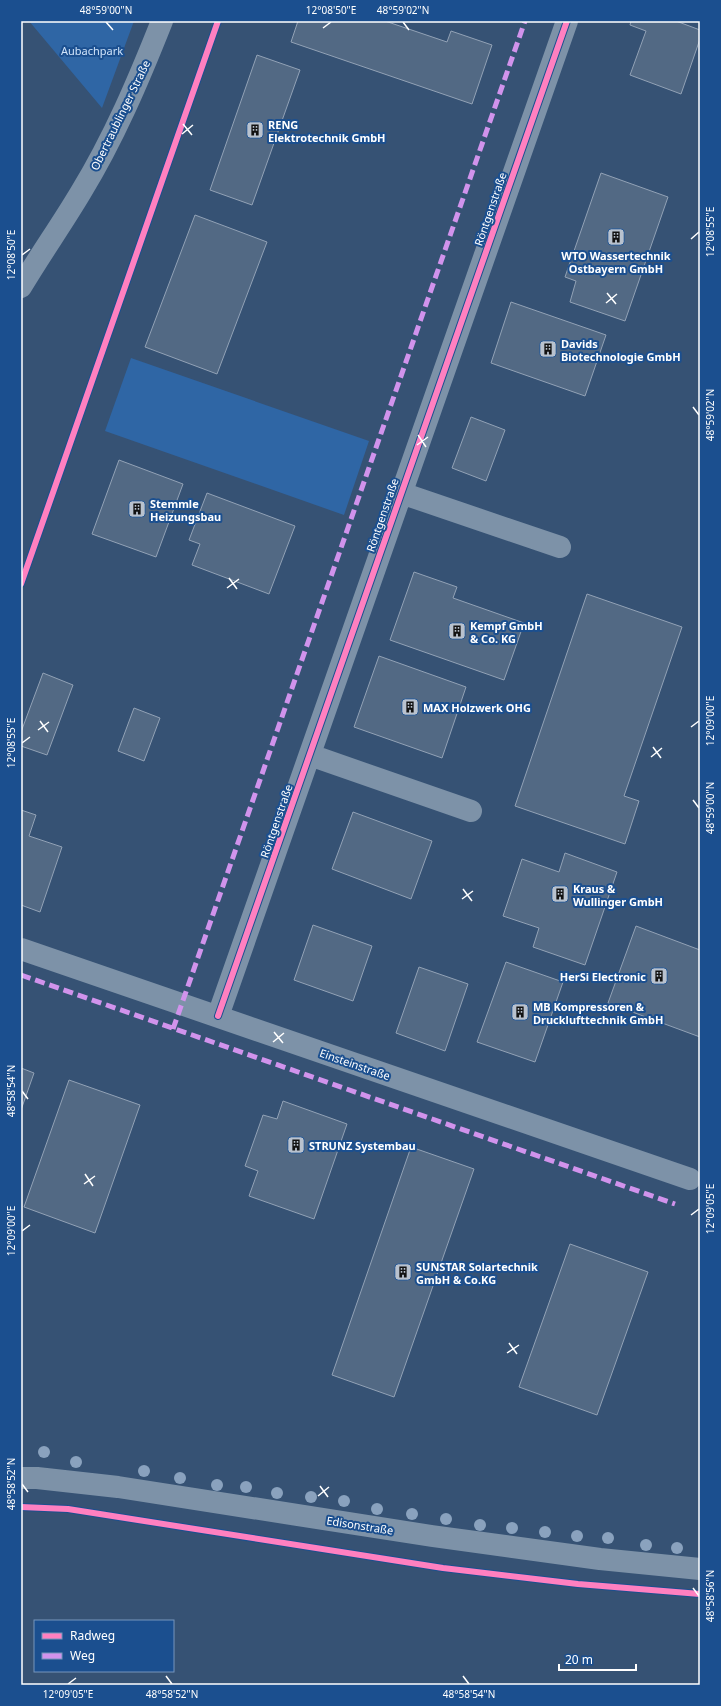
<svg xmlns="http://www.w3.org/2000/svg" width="721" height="1706" font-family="'Noto Sans',sans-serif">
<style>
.green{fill:#2f66a5}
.building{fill:#526984;stroke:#92a2b6}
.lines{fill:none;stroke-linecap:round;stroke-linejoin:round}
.minor{stroke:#7d92a8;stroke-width:22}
.tertiary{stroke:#7d92a8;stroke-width:22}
.quiet{stroke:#d193ec;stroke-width:5;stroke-dasharray:10 5;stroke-linecap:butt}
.cycleway-casing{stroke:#1b4f8f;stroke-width:8}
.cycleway{stroke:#ff80c0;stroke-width:6}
.tree{fill:#8aa2be}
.ticks{fill:none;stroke:#fff;stroke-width:1.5}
.labels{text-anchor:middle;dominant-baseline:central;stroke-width:4;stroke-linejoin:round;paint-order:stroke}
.park-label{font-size:11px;fill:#cfe3fa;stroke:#1b4f8f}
.street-label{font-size:11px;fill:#fff;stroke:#1b4f8f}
.poi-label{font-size:11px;font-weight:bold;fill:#fff;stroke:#1b4f8f;text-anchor:start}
.neatline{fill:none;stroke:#fff;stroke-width:1.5}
.ticks-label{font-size:10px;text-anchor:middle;fill:#fff}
</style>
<rect width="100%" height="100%" fill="#365274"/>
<path class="green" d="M29 21H134L102 108Z
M131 358 369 441 344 515 105 431Z"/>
<path class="building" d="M298 21H385L447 42 451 31 492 45 472 104 291 42Z
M631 21H676L700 30V39L681 94 630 75 646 31 630 25Z
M257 55 300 70 252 205 210 190Z
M601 173 668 197 625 321 570 302 576 281 565 277Z
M195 215 267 242 217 374 145 347Z
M511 302 606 335 585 396 491 363Z
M471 417 505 430 486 481 452 468Z
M119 460 183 484 156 557 92 534Z
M207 493 295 526 269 594 192 565 200 544 189 540Z
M414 572 457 587 453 598 524 623 504 680 390 640Z
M587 594 682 627 624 796 639 801 625 844 515 806Z
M379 656 466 687 442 758 354 727Z
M43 673 73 685 47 755 21 746V732Z
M134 708 160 718 144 761 118 751Z
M21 810 36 815 29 836 62 847 40 912 21 905Z
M353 812 432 841 411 899 332 869Z
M565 853 617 872 585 965 533 947 539 928 503 916 522 859 559 872Z
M313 925 372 946 353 1001 294 980Z
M636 926 700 950V1037L608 1003Z
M506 962 563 982 535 1062 477 1042Z
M419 967 468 984 445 1051 396 1033Z
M21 1068 34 1073 21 1110Z
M69 1080 140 1105 95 1233 24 1207Z
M283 1101 347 1124 314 1219 249 1196 258 1171 245 1166 263 1115 277 1119Z
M411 1147 474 1169 394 1397 332 1375Z
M570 1244 648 1272 597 1415 519 1387Z"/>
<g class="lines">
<path class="minor" d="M401 493 560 547
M310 755 471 811
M21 949 690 1179
M218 1016 567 21"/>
<path class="tertiary" d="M21 287C40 255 62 224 81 192 114 138 139 79 162 21
M21 1478H37L118 1487 432 1536 600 1559 700 1569"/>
<path class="quiet" d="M21 975 675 1204
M173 1029 525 21"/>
<defs>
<path id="cycleway" d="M21 584 218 21
M218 1016 567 21
M21 1507 68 1509 443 1568 578 1584 700 1594"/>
</defs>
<use href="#cycleway" class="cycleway-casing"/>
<use href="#cycleway" class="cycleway"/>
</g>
<g class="tree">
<circle cx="44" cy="1452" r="6"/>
<circle cx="76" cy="1462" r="6"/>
<circle cx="144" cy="1471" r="6"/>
<circle cx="180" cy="1478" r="6"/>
<circle cx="217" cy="1485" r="6"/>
<circle cx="246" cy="1487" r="6"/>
<circle cx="277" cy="1493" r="6"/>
<circle cx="311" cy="1497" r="6"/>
<circle cx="344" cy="1501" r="6"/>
<circle cx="377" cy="1509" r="6"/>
<circle cx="412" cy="1514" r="6"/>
<circle cx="446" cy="1519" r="6"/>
<circle cx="480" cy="1525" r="6"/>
<circle cx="512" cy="1528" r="6"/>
<circle cx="545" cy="1532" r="6"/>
<circle cx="577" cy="1536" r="6"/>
<circle cx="608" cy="1538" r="6"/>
<circle cx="646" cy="1545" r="6"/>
<circle cx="677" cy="1548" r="6"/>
</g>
<path class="ticks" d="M106 22 113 30M403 22 409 30M323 28 331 22M183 124 192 135M182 134 193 125M691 239 699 232M22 255 30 249M607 293 616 304M606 303 617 294M693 407 699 415M418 435 426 447M417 445 428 437M229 578 237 589M227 588 239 579M40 721 48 732M691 727 699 721M38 730 49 722M22 743 30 737M653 747 661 758M651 757 662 748M693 800 699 808M463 889 472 901M462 899 473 891M274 1032 283 1043M273 1042 284 1033M22 1091 28 1099M85 1174 93 1186M84 1184 95 1176M691 1215 699 1209M22 1231 30 1225M509 1343 517 1354M507 1353 519 1345M22 1484 28 1492M320 1486 328 1497M318 1496 329 1487M693 1588 699 1596M166 1676 172 1684M463 1676 469 1684M68 1684 76 1678"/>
<defs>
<symbol id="building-square" viewBox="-11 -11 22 22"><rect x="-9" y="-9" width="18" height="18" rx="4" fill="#b9c2ce" stroke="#1b4f8f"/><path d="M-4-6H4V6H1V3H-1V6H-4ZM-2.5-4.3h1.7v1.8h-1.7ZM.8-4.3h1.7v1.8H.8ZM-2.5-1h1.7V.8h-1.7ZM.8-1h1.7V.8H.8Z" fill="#111"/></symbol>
</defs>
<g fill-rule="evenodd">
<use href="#building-square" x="245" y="120" width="20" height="20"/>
<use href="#building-square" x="606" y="227" width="20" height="20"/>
<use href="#building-square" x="538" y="339" width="20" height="20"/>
<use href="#building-square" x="127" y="499" width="20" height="20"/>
<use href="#building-square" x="447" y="621" width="20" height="20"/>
<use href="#building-square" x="400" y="697" width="20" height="20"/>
<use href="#building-square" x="550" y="884" width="20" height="20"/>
<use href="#building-square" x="649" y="966" width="20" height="20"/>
<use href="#building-square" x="510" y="1002" width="20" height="20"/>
<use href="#building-square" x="286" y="1135" width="20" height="20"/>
<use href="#building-square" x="393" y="1262" width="20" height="20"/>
</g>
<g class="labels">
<g class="park-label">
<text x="92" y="50">Aubachpark</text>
</g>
<g class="street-label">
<text transform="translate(120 115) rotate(-64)">Obertraublinger Straße</text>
<text transform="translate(490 209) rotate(-71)">Röntgenstraße</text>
<text transform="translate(382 515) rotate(-71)">Röntgenstraße</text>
<text transform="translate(276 821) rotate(-71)">Röntgenstraße</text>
<text transform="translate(355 1064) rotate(19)">Einsteinstraße</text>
<text transform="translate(360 1525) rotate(9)">Edisonstraße</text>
</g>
<g class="poi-label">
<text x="268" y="124">RENG<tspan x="268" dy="13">Elektrotechnik GmbH</tspan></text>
<text x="616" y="255" text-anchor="middle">WTO Wassertechnik<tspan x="616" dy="13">Ostbayern GmbH</tspan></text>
<text x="561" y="343">Davids<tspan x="561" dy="13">Biotechnologie GmbH</tspan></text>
<text x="150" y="503">Stemmle<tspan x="150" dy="13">Heizungsbau</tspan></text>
<text x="470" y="625">Kempf GmbH<tspan x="470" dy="13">&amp; Co. KG</tspan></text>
<text x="423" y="707">MAX Holzwerk OHG</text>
<text x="573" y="888">Kraus &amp;<tspan x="573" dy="13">Wullinger GmbH</tspan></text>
<text x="646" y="976" text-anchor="end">HerSi Electronic</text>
<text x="533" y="1006">MB Kompressoren &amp;<tspan x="533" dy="13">Drucklufttechnik GmbH</tspan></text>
<text x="309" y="1145">STRUNZ Systembau</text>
<text x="416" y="1266">SUNSTAR Solartechnik<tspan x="416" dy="13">GmbH &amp; Co.KG</tspan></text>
</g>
</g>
<rect width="721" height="1706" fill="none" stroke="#1b4f8f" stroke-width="44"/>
<rect x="34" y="1620" width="140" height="52" fill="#1b4f8f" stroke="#7695bc"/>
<rect x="42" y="1633" width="20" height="6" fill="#ff80c0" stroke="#7695bc"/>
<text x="70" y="1640" font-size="12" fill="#ffffff">Radweg</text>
<rect x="42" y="1653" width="20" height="6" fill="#d193ec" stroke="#7695bc"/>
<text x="70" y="1660" font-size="12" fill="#ffffff">Weg</text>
<path d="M559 1664v6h77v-6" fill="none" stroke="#ffffff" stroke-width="2"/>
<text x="565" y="1664" font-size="12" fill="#ffffff" stroke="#1b4f8f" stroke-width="3" paint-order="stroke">20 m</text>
<rect x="22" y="22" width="677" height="1662" class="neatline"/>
<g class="ticks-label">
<text x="106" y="14">48°59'00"N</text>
<text x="331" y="14">12°08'50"E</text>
<text x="403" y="14">48°59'02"N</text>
<text transform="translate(710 232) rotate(-90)" y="4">12°08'55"E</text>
<text transform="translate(11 255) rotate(-90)" y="4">12°08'50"E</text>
<text transform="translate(710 415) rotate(-90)" y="4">48°59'02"N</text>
<text transform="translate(710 721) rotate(-90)" y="4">12°09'00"E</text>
<text transform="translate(11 743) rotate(-90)" y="4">12°08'55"E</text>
<text transform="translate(710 808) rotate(-90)" y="4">48°59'00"N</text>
<text transform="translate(11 1091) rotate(-90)" y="4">48°58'54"N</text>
<text transform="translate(710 1209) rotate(-90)" y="4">12°09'05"E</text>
<text transform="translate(11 1231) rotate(-90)" y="4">12°09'00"E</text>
<text transform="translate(11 1484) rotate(-90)" y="4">48°58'52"N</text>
<text transform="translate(710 1596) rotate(-90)" y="4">48°58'56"N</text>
<text x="68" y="1698">12°09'05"E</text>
<text x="172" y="1698">48°58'52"N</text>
<text x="469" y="1698">48°58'54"N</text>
</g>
</svg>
